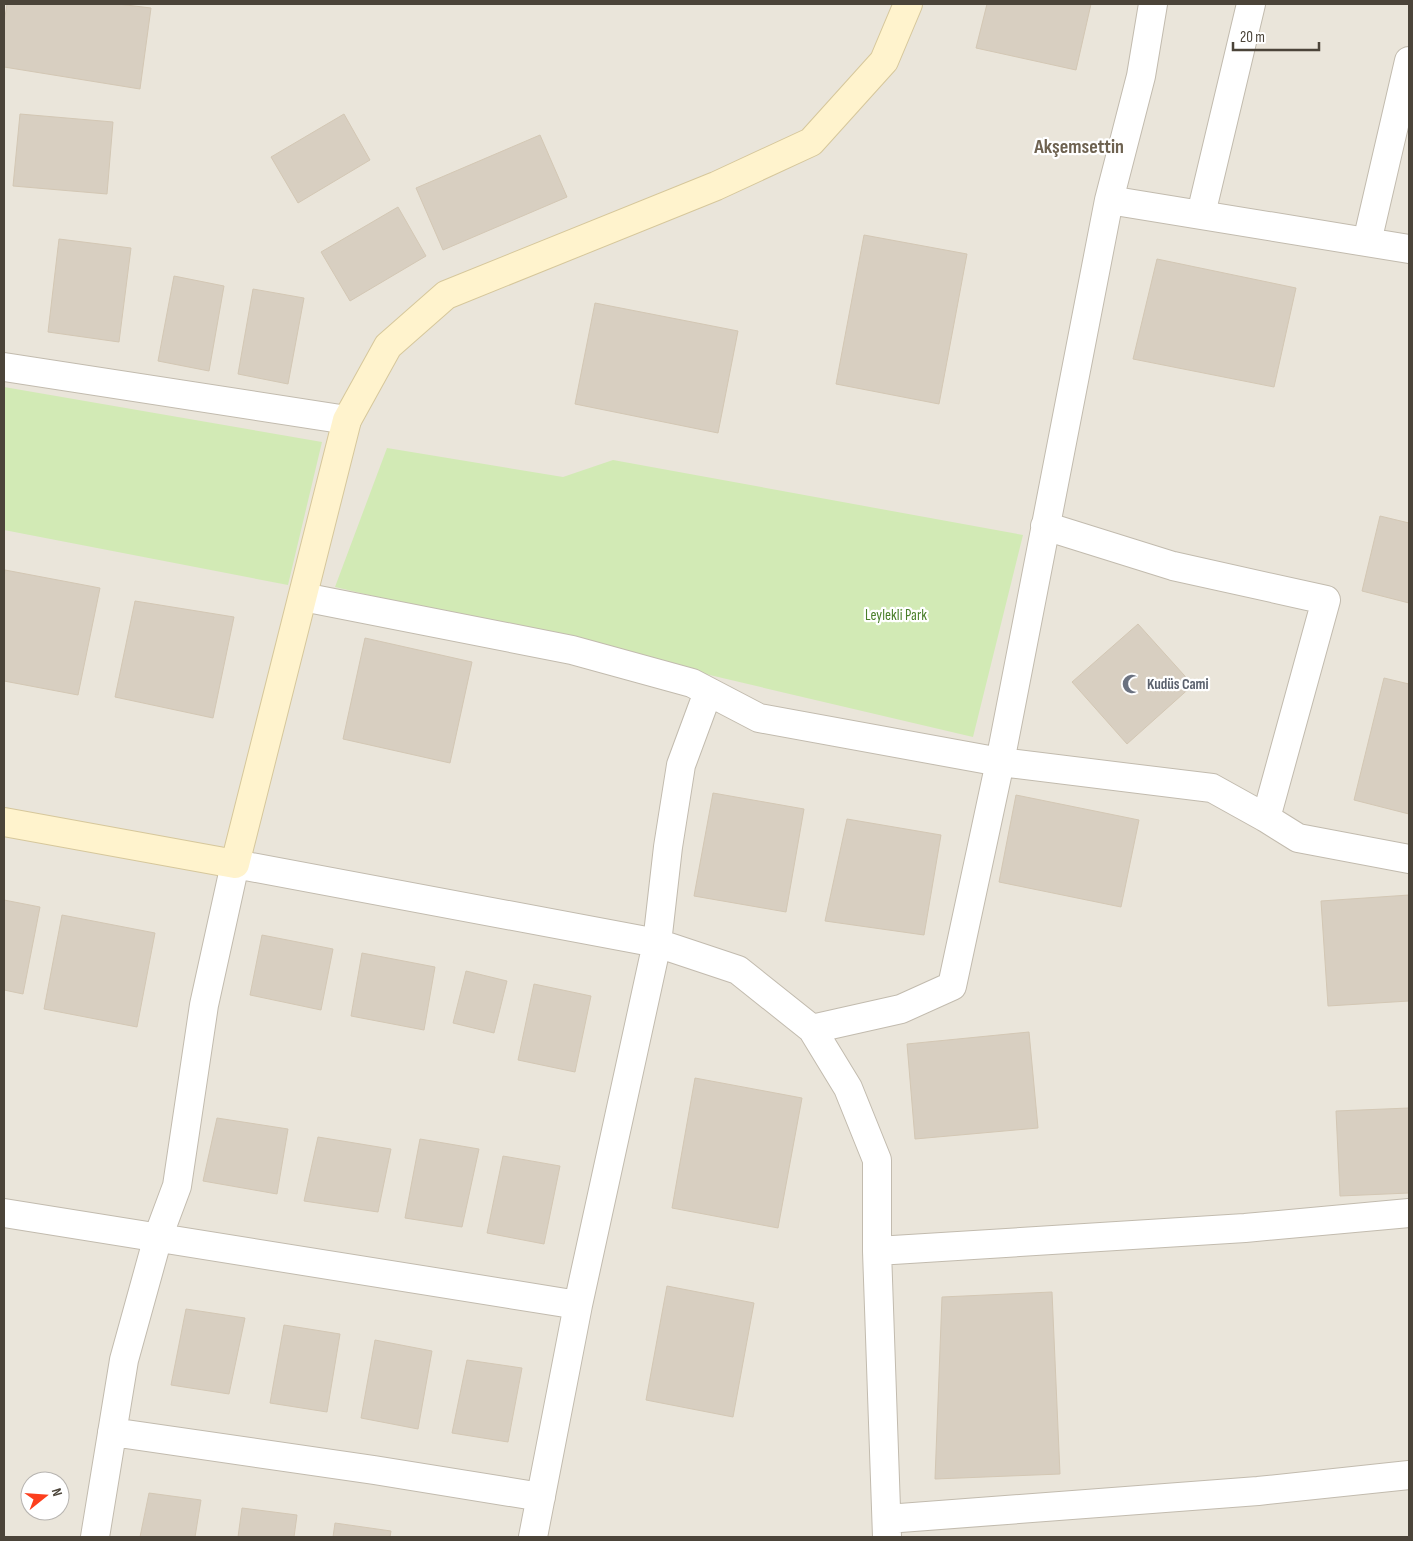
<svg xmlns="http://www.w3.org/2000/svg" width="1413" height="1541" font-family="'Sofia Sans Condensed',sans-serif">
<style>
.residential{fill:#eae5da;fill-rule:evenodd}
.green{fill:#d2eab5}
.building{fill:#d8cfc1;stroke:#d3c7b4}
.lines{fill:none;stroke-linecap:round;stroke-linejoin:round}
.street-casing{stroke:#c2bbae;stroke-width:30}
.secondary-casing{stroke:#d6c79b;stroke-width:30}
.street{stroke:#fff;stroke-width:28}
.secondary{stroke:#fff3cd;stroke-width:28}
.labels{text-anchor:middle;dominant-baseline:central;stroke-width:4.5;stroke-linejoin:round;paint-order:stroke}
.park-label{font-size:15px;fill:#4a7f2a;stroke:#fff}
.worship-label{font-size:15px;font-weight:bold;fill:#5b616d;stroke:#fff;text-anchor:start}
.district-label{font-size:20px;font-weight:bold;fill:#6e6250;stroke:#fff}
</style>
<rect width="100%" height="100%" fill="#f6f3ec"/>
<path class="residential" d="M4 4H1409V1537H4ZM30 1481H60V1511H30Z"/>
<path class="green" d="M4 387 322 442 288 585 4 530Z
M387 448 563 477 613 460 1023 535 973 737 335 587Z"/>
<path class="building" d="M7 4H118L151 8 140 89 4 67V23Z
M987 4H1091L1076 70 976 48Z
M20 114 113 122 107 194 13 186Z
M344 114 370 160 298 203 271 157Z
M540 135 567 197 443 250 416 188Z
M398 207 426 256 350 301 321 252Z
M864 235 967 254 939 404 836 384Z
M59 239 131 248 119 342 48 332Z
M1157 259 1296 288 1274 387 1133 359Z
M174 276 224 286 209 371 158 361Z
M253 289 304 298 288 384 238 374Z
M595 303 738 331 718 433 575 404Z
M1380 516 1409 523V603L1362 591Z
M5 570 100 588 78 695 4 681V578Z
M135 601 234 617 213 718 115 697Z
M1138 624 1193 685 1127 744 1072 682Z
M365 638 472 662 450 763 343 739Z
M1384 678 1409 684V814L1354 800Z
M713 793 804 809 786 912 694 896Z
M1016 795 1139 820 1121 907 999 882Z
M847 819 941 835 924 935 825 921Z
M1409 895V1001L1328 1006 1321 901Z
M4 900 40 907 23 994 4 990Z
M62 915 155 933 137 1027 44 1009Z
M262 935 333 949 321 1010 250 995Z
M362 953 435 967 424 1030 351 1016Z
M466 971 507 981 494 1033 453 1023Z
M534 984 591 996 575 1072 518 1060Z
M1029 1032 1038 1128 915 1139 907 1044Z
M695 1078 802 1098 778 1228 672 1208Z
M1409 1108V1193L1340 1196 1336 1111Z
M217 1118 288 1129 277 1194 203 1181Z
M318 1137 391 1149 378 1212 304 1201Z
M420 1139 479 1149 462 1227 405 1218Z
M503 1156 560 1166 544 1244 487 1233Z
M667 1286 754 1303 733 1417 646 1400Z
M1052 1292 1060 1474 935 1479 942 1297Z
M186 1309 245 1318 229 1394 171 1385Z
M284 1325 340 1334 327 1412 270 1403Z
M375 1340 432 1351 418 1429 361 1418Z
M467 1360 522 1368 508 1442 452 1433Z
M149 1493 201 1500 195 1537H140Z
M242 1508 297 1515 294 1537H238Z
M335 1523 391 1531 390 1537H333Z"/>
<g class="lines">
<defs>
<path id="street" d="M1153 4 1141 76 1109 200 1409 249
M1201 214 1251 4
M1367 242 1409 61
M4 367 347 420
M1045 526 1173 566 1326 600 1266 818
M303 597 572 650 692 683 759 718 1000 762 1212 788 1266 818 1298 838 1409 859
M812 1029 848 1088 877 1160V1251L887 1537
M4 1213 578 1305
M877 1251 1245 1228 1409 1213
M112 1432 374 1470 541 1497
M887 1519 1258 1491 1409 1475
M95 1537 124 1360 158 1237 177 1186 204 1005 235 864 657 943 738 970 812 1029 901 1009 952 986 1000 762 1109 200
M533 1537 578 1305 657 943 668 847 681 765 708 692"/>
<path id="secondary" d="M4 822 235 864 347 420 388 346 446 295 716 186 811 142 884 61 908 4"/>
</defs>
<use href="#street" class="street-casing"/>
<use href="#secondary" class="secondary-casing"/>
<use href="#street" class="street"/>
<use href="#secondary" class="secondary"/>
</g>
<defs>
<symbol id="mosque-bare" viewBox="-9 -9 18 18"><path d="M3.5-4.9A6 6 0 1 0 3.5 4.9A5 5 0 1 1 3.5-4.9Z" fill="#6b7280" stroke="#fff" stroke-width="2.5" paint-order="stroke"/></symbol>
</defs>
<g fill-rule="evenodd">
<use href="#mosque-bare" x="1118" y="670" width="28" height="28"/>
</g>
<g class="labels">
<g class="park-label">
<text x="896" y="615">Leylekli Park</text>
</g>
<g class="worship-label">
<text x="1147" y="684">Kudüs Cami</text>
</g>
<g class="district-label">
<text x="1079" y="147">Akşemsettin</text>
</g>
</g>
<rect width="1413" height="1541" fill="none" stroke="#4b4439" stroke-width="10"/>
<g transform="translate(45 1496) rotate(73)"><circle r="24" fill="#ffffff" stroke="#b7b4b0"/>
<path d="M0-4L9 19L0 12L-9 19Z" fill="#fc3f1d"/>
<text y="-8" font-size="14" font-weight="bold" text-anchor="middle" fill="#4b4439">N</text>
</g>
<path d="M1233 42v8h86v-8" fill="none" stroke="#4b4439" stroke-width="2.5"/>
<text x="1240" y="42" font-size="15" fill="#4b4439" stroke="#ffffff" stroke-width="4" paint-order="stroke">20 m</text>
</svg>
